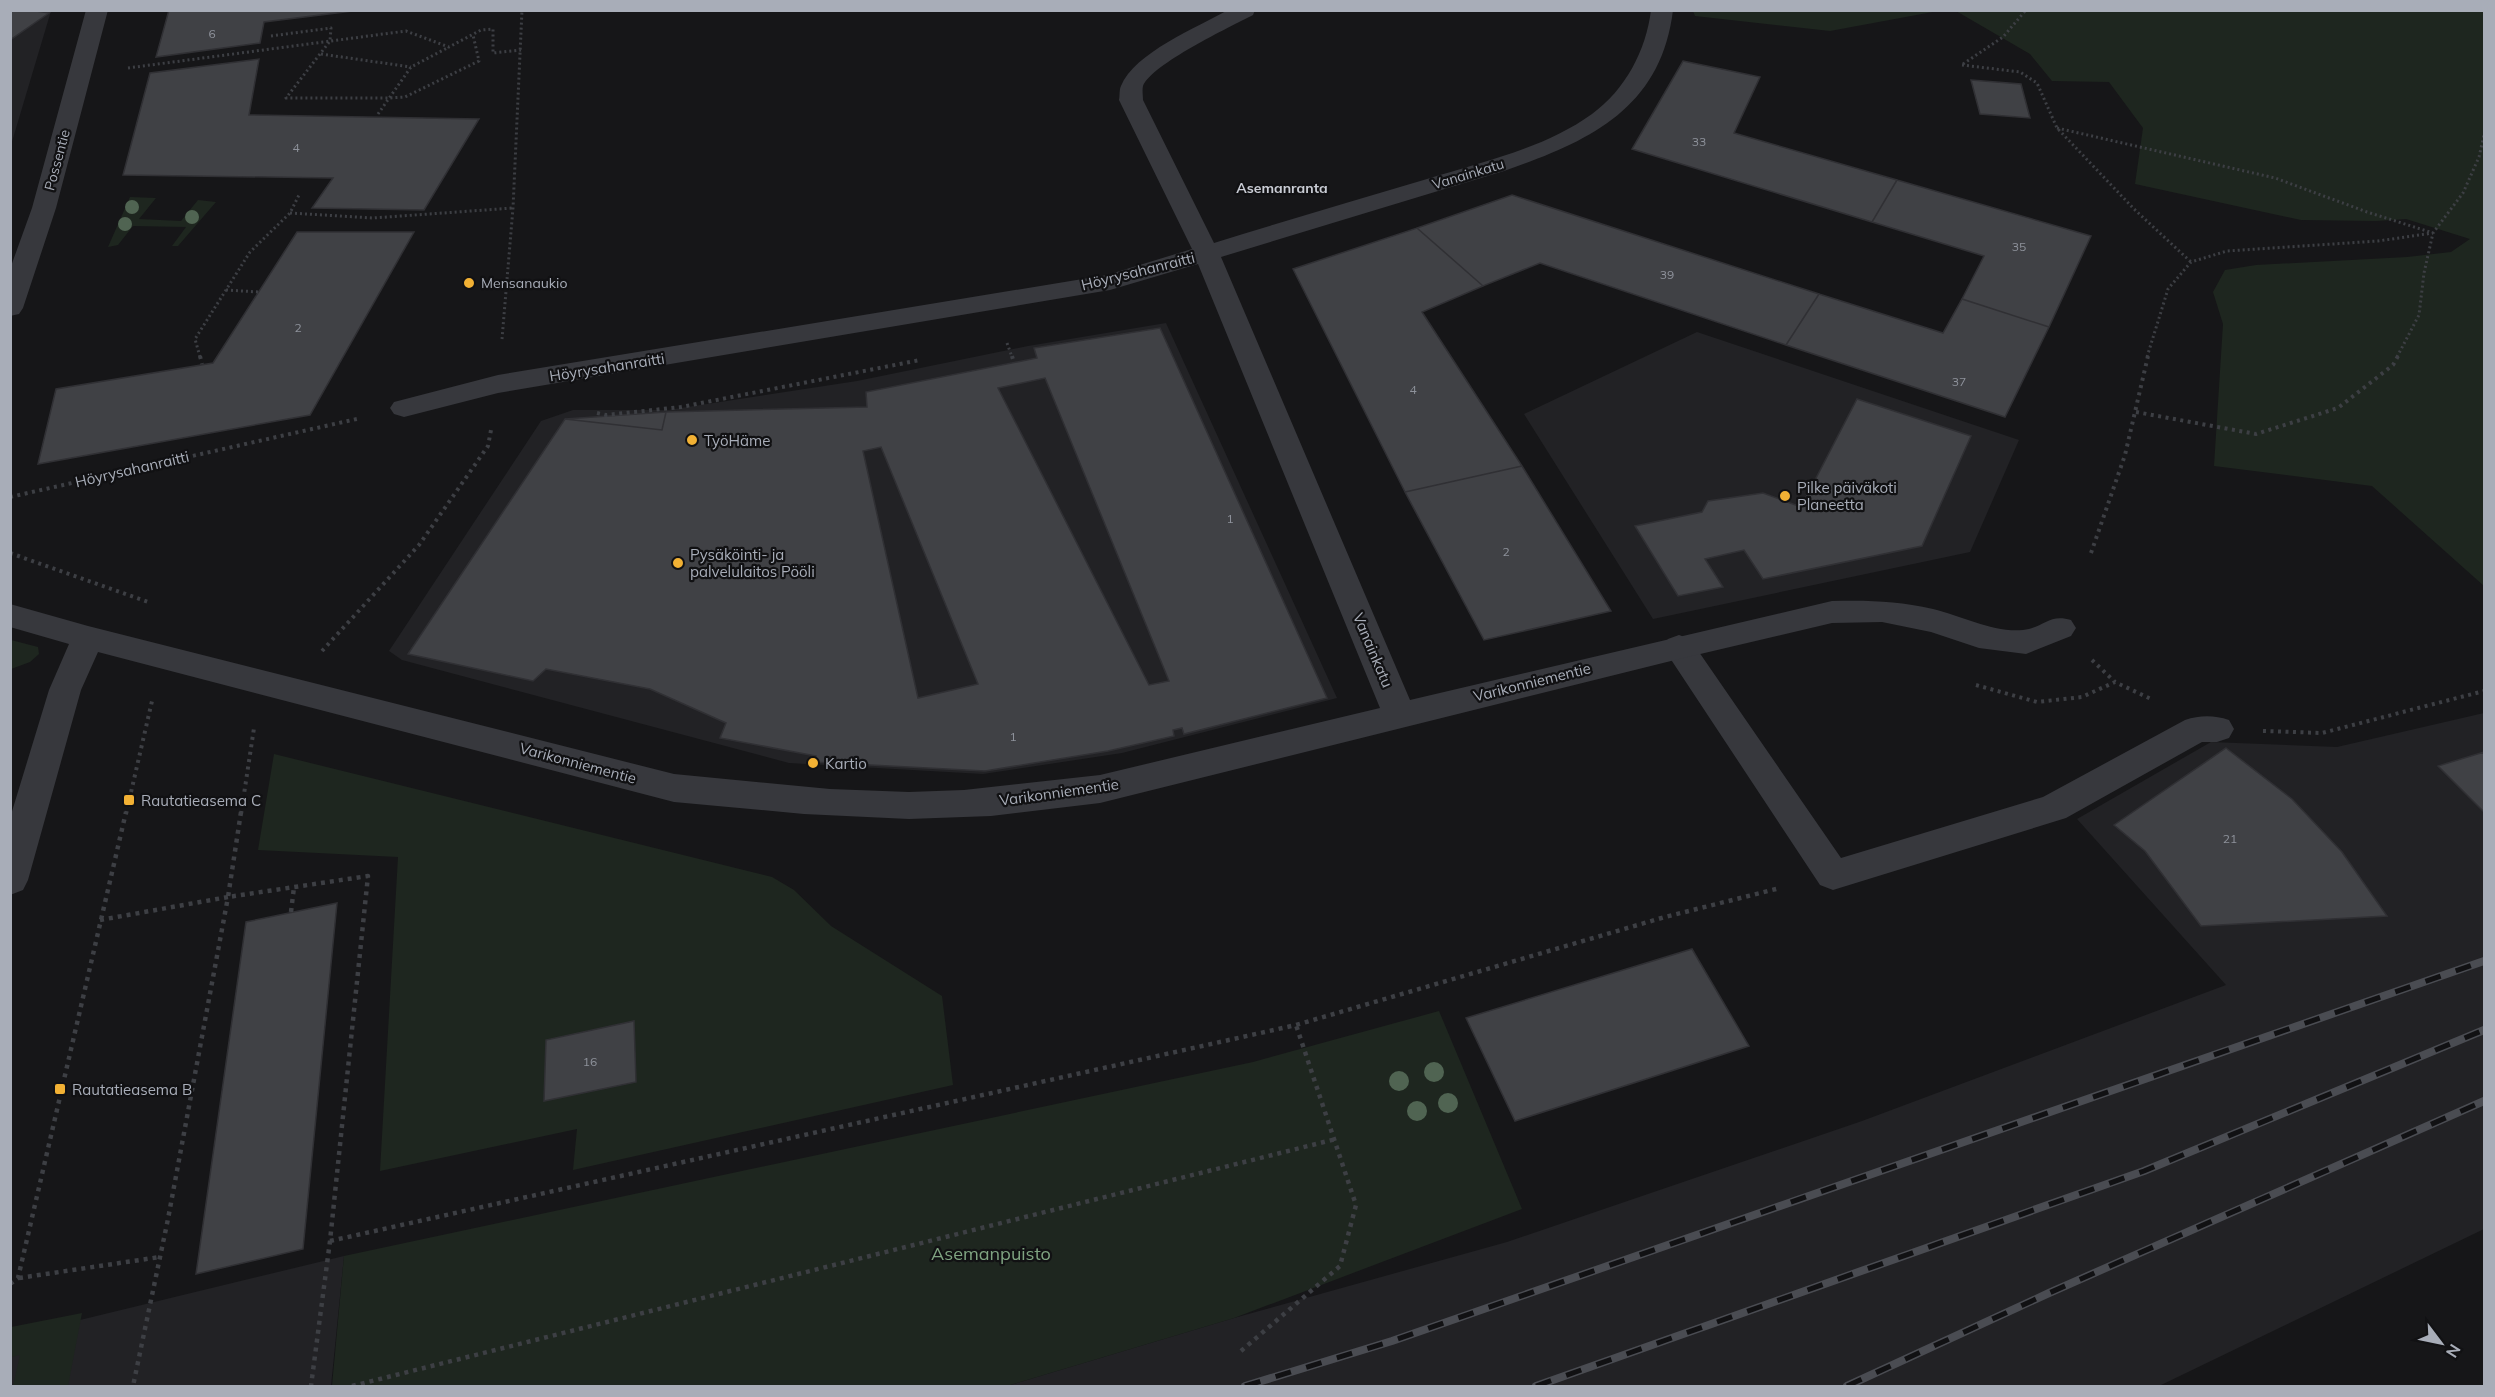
<svg xmlns="http://www.w3.org/2000/svg" width="2495" height="1397" font-family="Mulish,sans-serif">
<style>
.built{fill:#222225}
.green{fill:#1e261f}
.building{fill:#404145;stroke:#303034;stroke-width:1.5;fill-rule:evenodd}
.lines{fill:none;stroke-linecap:round;stroke-linejoin:round}
.path-far2{stroke:#3d3f44;stroke-width:3;stroke-dasharray:2 3;stroke-linecap:butt}
.path-far1{stroke:#3d3f44;stroke-width:4;stroke-dasharray:3 4.5;stroke-linecap:butt}
.path{stroke:#3d3f44;stroke-width:4.5;stroke-dasharray:4 5;stroke-linecap:butt}
.lane{fill:#37383d;fill-rule:evenodd}
.street{fill:#37383d;fill-rule:evenodd}
.rail-casing{stroke:#4a4c52;stroke-width:8}
.rail{stroke:#111113;stroke-width:5;stroke-dasharray:16;stroke-linecap:butt}
.tree{fill:#506452}
.poi-dot{fill:#f2b134;stroke:#111113;stroke-width:2}
.labels{text-anchor:middle;dominant-baseline:central;stroke-width:4.5;stroke-linejoin:round;paint-order:stroke}
.number-label{font-size:12px;fill:#8e929b}
.far-street-label{font-size:14px;fill:#a8adb8;stroke:#111113}
.far-neighbourhood-label{font-size:14px;font-weight:bold;fill:#c9ccd4;stroke:#111113}
.far-poi-label{font-size:14px;fill:#a8adb8;stroke:#111113;text-anchor:start}
.street-label{font-size:15px;fill:#a8adb8;stroke:#111113}
.poi-label{font-size:15px;fill:#a8adb8;stroke:#111113;text-anchor:start}
.near-park-label{font-size:18px;fill:#7fa381;stroke:#111113}
</style>
<rect width="100%" height="100%" fill="#161618"/>
<path class="built" d="M11 11H51L11 145Z
M1166 323 1337 698 1122 753 983 774 789 763 402 660 389 651 541 421 573 410H668L857 381 1028 346Z
M1697 332 2019 440 1970 552 1653 619 1524 414Z
M2484 713V1229L2159 1386H1007L1234 1318 1507 1242 1862 1121 2226 985 2077 819 2211 742 2337 747Z
M344 1256 331 1386H11L10 1337Z"/>
<path class="green" d="M1693 11V10L1938 11 1830 31 1695 16Z
M1956 11H2484V586L2372 486 2214 466 2223 324 2213 292 2225 270 2256 265 2407 257 2451 252 2470 239 2406 219 2376 221 2301 220 2135 184 2143 128 2109 82 2052 81 2030 54Z
M130 197 156 198 139 219 181 221 198 200 216 202 178 246H172L186 227 133 226 118 245 108 247Z
M11 640 38 647 39 654 30 662 11 669Z
M274 754 772 877 794 890 831 926 942 996 953 1085 573 1170 577 1129 380 1171 398 857 258 850Z
M1439 1011 1522 1209 1234 1318 1007 1386H332L344 1256 1253 1062Z
M82 1313 68 1386H13L20 1355 11 1357V1327Z"/>
<path class="building" d="M10 10H30L49 13 10 40Z
M169 10H361L264 22 260 43 156 57Z
M259 59 249 115 479 119 424 210 312 208 333 178 123 175 150 73Z
M1683 61 1760 77 1734 133 1897 180 1872 222 1632 149Z
M1971 80 2021 84 2030 118 1980 114Z
M1897 180 2091 236 2049 327 1962 299 1984 256 1872 222Z
M1512 195 1819 294 1786 345 1540 263 1483 286 1417 228Z
M1417 228 1483 286 1422 312 1522 466 1405 492 1293 269Z
M297 232H414L310 415 38 464 56 389 213 363Z
M1819 294 1943 333 1962 299 2049 327 2005 417 1786 345Z
M1160 328 1327 698 1184 734 1182 728 1173 730 1174 736 1108 751 985 771 813 762 816 756 720 738 726 723 650 689 546 669 533 681 408 654 565 419 662 430 666 412 867 407 866 392 1037 358 1034 348ZM1045 378 1169 681 1149 685 998 388ZM881 447 978 684 918 698 863 451Z
M1857 399 1971 436 1922 546 1763 579 1744 550 1705 559 1723 587 1678 596 1635 526 1702 512 1708 501 1763 493 1801 507Z
M666 412 662 430 565 419Z
M1522 466 1611 611 1484 640 1405 492Z
M2226 748 2292 799 2342 852 2387 916 2201 926 2145 851 2114 825Z
M2484 752V812L2438 766Z
M337 903 303 1249 196 1274 246 922Z
M1692 949 1749 1046 1515 1121 1466 1018Z
M634 1021 636 1082 544 1101 546 1040Z"/>
<g class="lines">
<path class="path-far2" d="M271 36 331 28 330 41 286 98H389L405 97 479 61 473 35
M321 54 411 67
M1963 64 2003 37 2026 10
M1962 65 2020 72 2037 83 2057 128 2134 209 2191 262
M128 68 406 31 449 47 481 30 493 29V53L521 50
M378 114 411 67 449 47
M2057 128 2275 178 2367 212 2430 232
M290 213 373 218 513 208
M226 290 259 292
M502 339 513 208 522 10
M1007 343 1012 357
M200 357 195 339 250 252 290 213 300 193
M2147 357 2168 289 2191 262 2227 251 2378 241 2433 233
M2397 357 2419 315 2424 273 2433 233 2463 193 2479 157 2484 135"/>
<path class="path-far1" d="M200 356 202 364
M1012 356 1014 363
M2136 412 2256 434 2338 408 2393 365 2398 356
M597 413 606 415 681 407 920 360
M10 497 361 418
M10 553 151 603
M2091 553 2125 455 2148 356
M322 651 419 545 488 446 491 430
M2092 660 2115 682
M1976 685 2037 702 2082 697 2115 682 2151 699
M2263 731 2322 733 2484 691
M126 814 152 701
M241 814 254 728"/>
<path class="path" d="M241 812 228 897 368 876 330 1241 311 1386
M291 912 294 887
M100 920 228 897 168 1219 133 1386
M330 1241 1296 1025 1665 917 1780 888
M19 1278 160 1257
M10 1284 18 1278 126 812
M1241 1351 1340 1266 1356 1205 1296 1025
M352 1386 1336 1139"/>
<path class="lane" d="M1679 635 1690 639 1841 858 2043 797 2185 720C2200 715 2214 715 2229 720L2234 729 2229 738 2217 742H2202L2066 818 1833 890 1820 885 1668 655 1663 647 1668 639Z"/>
<path class="street" d="M86 10H108L56 208 23 308 19 314 10 316V269L32 208Z
M1228 10H1255L1253 15C1230 27 1152 64 1143 86 1142 90 1143 96 1143 100L1214 243C1285 221 1356 200 1427 179 1483 162 1545 148 1592 114 1625 90 1646 51 1651 10H1673C1661 110 1587 142 1504 171L1221 257 1410 700 1832 601C1869 600 1897 601 1933 609 1961 616 1995 633 2023 630 2043 628 2049 613 2071 620L2076 628 2071 636 2026 654 1979 648 1931 632 1882 622 1832 623 1679 659 1100 803 991 816 909 819 804 814 674 802 98 652 81 690 28 880 23 890 10 895V818L49 690 69 644 10 627V604L88 626 674 774 830 789 909 792 964 790 1100 775 1380 708 1198 264 1110 290 498 393 404 417 394 414 390 408 394 402 498 375 1107 275 1192 249 1119 100C1120 96 1119 90 1121 86 1134 53 1198 27 1228 10Z"/>
<defs>
<path id="rail" d="M1245 1386 1392 1341 2484 961
M1536 1386 2144 1171 2484 1030
M1847 1386 2049 1293 2484 1101"/>
</defs>
<use href="#rail" class="rail-casing"/>
<use href="#rail" class="rail"/>
</g>
<g class="tree">
<circle cx="132" cy="207" r="7"/>
<circle cx="192" cy="217" r="7"/>
<circle cx="125" cy="224" r="7"/>
<circle cx="1434" cy="1072" r="10"/>
<circle cx="1399" cy="1081" r="10"/>
<circle cx="1448" cy="1103" r="10"/>
<circle cx="1417" cy="1111" r="10"/>
</g>
<g class="poi-dot">
<circle cx="469" cy="283" r="6"/>
<circle cx="692" cy="440" r="6"/>
<circle cx="1785" cy="496" r="6"/>
<circle cx="678" cy="563" r="6"/>
<circle cx="813" cy="763" r="6"/>
<rect x="123" y="794" width="12" height="12" rx="3"/>
<rect x="54" y="1083" width="12" height="12" rx="3"/>
</g>
<g class="labels">
<g class="number-label">
<text x="212" y="33">6</text>
<text x="1699" y="141">33</text>
<text x="296" y="147">4</text>
<text x="2019" y="246">35</text>
<text x="1667" y="274">39</text>
<text x="298" y="327">2</text>
<text x="1959" y="381">37</text>
<text x="1413" y="389">4</text>
<text x="1230" y="518">1</text>
<text x="1506" y="551">2</text>
<text x="1013" y="736">1</text>
<text x="2230" y="838">21</text>
<text x="590" y="1061">16</text>
</g>
<g class="far-street-label">
<text transform="translate(57 160) rotate(-75)">Possentie</text>
<text transform="translate(1468 174) rotate(-17)">Vanainkatu</text>
</g>
<g class="far-neighbourhood-label">
<text x="1282" y="188">Asemanranta</text>
</g>
<g class="far-poi-label">
<text x="481" y="283">Mensanaukio</text>
</g>
<g class="street-label">
<text transform="translate(1138 271) rotate(-14)">Höyrysahanraitti</text>
<text transform="translate(607 367) rotate(-9)">Höyrysahanraitti</text>
<text transform="translate(132 469) rotate(-13)">Höyrysahanraitti</text>
<text transform="translate(1373 650) rotate(67)">Vanainkatu</text>
<text transform="translate(1532 682) rotate(-14)">Varikonniementie</text>
<text transform="translate(578 763) rotate(15)">Varikonniementie</text>
<text transform="translate(1059 792) rotate(-8)">Varikonniementie</text>
</g>
<g class="poi-label">
<text x="704" y="440">TyöHäme</text>
<text x="1797" y="487">Pilke päiväkoti<tspan x="1797" dy="17">Planeetta</tspan></text>
<text x="690" y="554">Pysäköinti- ja<tspan x="690" dy="17">palvelulaitos Pööli</tspan></text>
<text x="825" y="763">Kartio</text>
<text x="141" y="800">Rautatieasema C</text>
<text x="72" y="1089">Rautatieasema B</text>
</g>
<g class="near-park-label">
<text x="991" y="1253">Asemanpuisto</text>
</g>
</g>
<rect width="2495" height="1397" fill="none" stroke="#a8adb8" stroke-width="24"/>
<g transform="translate(2441 1343) rotate(122)" stroke="#111113" stroke-width="4.5" paint-order="stroke">
<path d="M0-4.5L10 22L0 15L-10 22Z" fill="#a8adb8"/>
<text y="-9" font-size="16" font-weight="bold" text-anchor="middle" fill="#a8adb8">N</text>
</g>
</svg>
